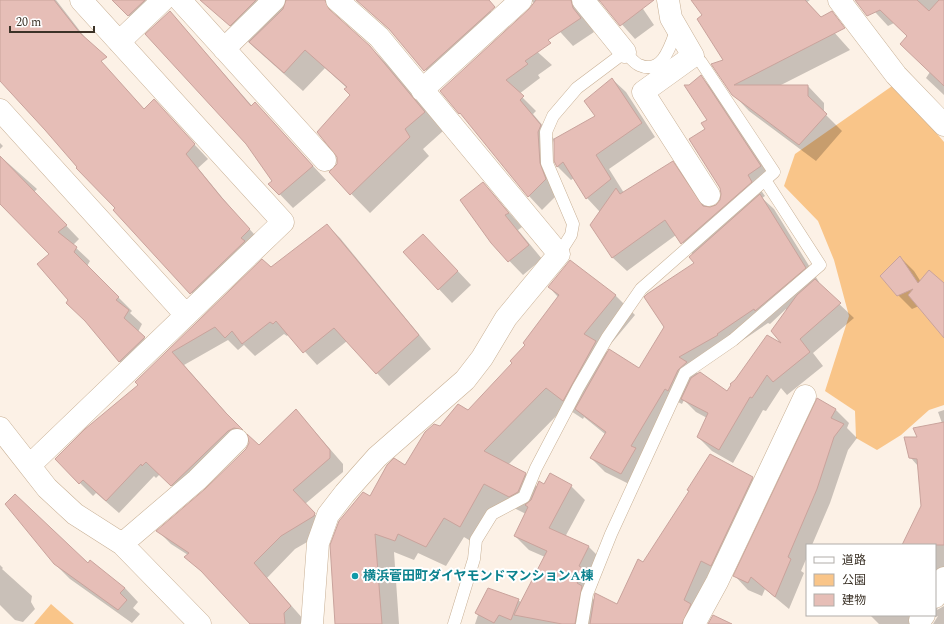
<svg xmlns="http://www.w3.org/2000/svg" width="944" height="624" font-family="Spectral,'Noto Sans JP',serif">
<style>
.green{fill:#f9c589}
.shadow{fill:#0003;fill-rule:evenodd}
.building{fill:#e6beb7;stroke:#c9a39c}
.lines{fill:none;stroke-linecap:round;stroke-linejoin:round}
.lane-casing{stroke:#c8b095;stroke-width:13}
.street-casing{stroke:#c8b095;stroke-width:23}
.lane{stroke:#fff;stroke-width:12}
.street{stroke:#fff;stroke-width:22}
.culture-dot{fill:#0f9aa8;stroke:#fff;stroke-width:1.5}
.labels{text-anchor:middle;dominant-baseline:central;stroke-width:4;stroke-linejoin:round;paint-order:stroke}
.culture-label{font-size:13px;font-weight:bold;fill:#0d838f;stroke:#fff;text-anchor:start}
</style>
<rect width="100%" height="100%" fill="#fcf1e6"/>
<path class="green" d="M895 84 944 142V405L929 410 901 435 877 450 856 438 855 411 825 391 849 316 834 260 818 221 784 186 795 154Z
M51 604 74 624H34Z"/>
<path class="shadow" d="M0 0H56L97 53 99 61 145 110 154 101 208 159 198 168 234 212 263 244 204 307 0 79Z
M113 0H155L133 20Z
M201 0H304L369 46 389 66 443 131 423 149 429 156 370 213 330 172 338 165 352 95 347 88 325 68 303 91Z
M357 0H479L504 24 438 84 394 34Z
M531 0H637L654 25 635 39 602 2 595 1 584 16 594 32 573 46Z
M704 0H810L807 2 850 50 779 86H808L824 103V113L842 131 816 161 749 111 733 94 725 61 703 16Z
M864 0H944V95L926 78 930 72 908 36 894 23 888 26Z
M170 12 252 106 255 103 326 180 293 208 270 184 273 181 247 144Z
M511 28 552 65 538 75 540 78 519 94 536 111 533 114 554 139 552 146 553 178 559 193 542 210 529 196 471 124 441 91Z
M701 77 714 90 774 180 760 189 765 196 762 198 774 209 819 282 817 283 854 318 813 353 823 366 787 395 781 388 766 411 763 410 733 463 712 451 698 437 707 418 696 412 684 400 682 404 678 402 645 459 635 487 605 472 591 458 605 434 584 417 583 419 565 407 508 465 525 474 537 487 545 485 571 486 585 500 565 537 589 547 602 560 593 579 598 584 591 596 594 600 617 605 643 563 752 478 766 491 701 624H475L478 615 476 613 518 600 522 603 545 557 529 550 515 536 526 514 504 503 479 546 464 537 446 566 418 553 414 560 394 552 399 624H336L371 497 405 466 440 427 468 411 514 363 558 297 549 287 615 295 635 315 605 351 640 369 665 327 695 263 693 255 676 235 627 271 613 258 591 225 600 212 587 198 574 178 571 180 558 167 555 161 596 117 612 79 626 92 655 137 609 169 624 193 672 163 686 176 708 208 716 207 721 202 722 195 707 129 708 120 689 86ZM786 309 785 347 727 392 693 370 727 351 768 323 770 324Z
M0 143 3 146 0 149Z
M0 156 37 189 34 192 79 239 73 245 90 261 87 266 132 311 130 313 142 324 138 332 158 351 133 375 120 362 70 300 50 254 0 196Z
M483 183 522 227 518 230 542 259 523 275 492 243Z
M327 225 340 238 431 349 389 386 347 341 317 365 289 334 287 336 284 334 255 356 244 345 238 350 228 340 184 365 236 424 259 446 296 410 343 464V472L305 504 328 528V530L295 549 267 578 304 620 300 624H251L212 581 186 557 188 555 171 544 158 531 206 490 247 449 250 441 247 440 184 498 160 474 156 478 154 476 119 513 96 493 93 496 56 459 139 385 136 382 271 269Z
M437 249 471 285 452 303 404 252Z
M900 257 914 271 921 282 944 284V336L919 306 912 309 898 295Z
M835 409 849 423 847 428 857 438 848 450 830 503 812 545H807V557L801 571 804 573 789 609 765 589 762 596 748 590 735 576Z
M944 410V592L937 610 944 606V624H933L938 616 928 620 926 624H879L870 615H935V545H902L922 506 918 466 910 457 918 438 942 423 938 412Z
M0 565 3 568 2 569 32 596 31 602 35 609 23 622 15 620 0 605Z
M56 565H88L125 588 138 602 133 608 140 614 132 623 70 579Z"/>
<path class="building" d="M0 0H54L80 33 107 57 101 61 144 109 154 99 195 144 186 154 221 197 250 229 241 238 245 241 190 294 113 210 115 208 76 168 77 167 45 130 0 81Z
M112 0H145L128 16Z
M200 0H256L230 26Z
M286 0H325L329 9 370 46 425 112 405 129 410 137 350 195 329 172 337 164V157L317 132 350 95 344 89 347 87 305 50 284 73 249 42 283 9Z
M356 0H489L495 7 424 71 389 29Z
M536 0H571L573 8 581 18 548 40 551 43 525 61 528 64 506 80 524 96 520 100 541 125 538 132 540 163 546 179 528 197 460 113 459 114 440 91 529 9Z
M599 0H654L620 26Z
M691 0H805L821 17 832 11 845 28 734 85H808V96L827 114 799 145 732 95 711 64 723 60 697 19 702 15Z
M855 0H917L929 11 939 0H944V86L900 44 907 36 880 10 867 16Z
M170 11 251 106 255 102 313 166 279 195 268 184 272 181 246 144 145 34Z
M701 75 761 166 748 175 752 182 681 244 665 220 612 258 590 225 616 188 620 194 673 161 703 206 710 207 716 205 720 200 721 194 720 188 689 139 705 129 701 123 707 120 684 85H689Z
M612 78 642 123 596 155 611 179 586 199 563 162 557 167 554 161V139L595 116 584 101Z
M0 156 67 225 58 232 77 247 74 252 119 297 116 300 129 310 124 318 145 337 119 362 85 321 66 303 68 300 37 264 49 254 0 204Z
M483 182 509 213 505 215 529 245 508 262 491 243 460 200Z
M760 194 806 268 755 311 754 309 717 334 718 335 679 357 687 362 678 370 668 391 665 389 631 446 636 448 621 474 590 458 606 432 575 409 609 349 639 368 664 327 644 297 647 294 694 263 689 257Z
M327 224 419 335 376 374 334 328 303 353 276 321 273 324 270 322 242 344 232 331 225 338 215 327 172 352 226 413 243 430 234 428 228 431 171 486 146 462 142 466 141 464 106 501 83 480 79 484 55 459 85 429 138 385 135 382 262 259 271 267Z
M423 234 458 271 438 290 403 252Z
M900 256 918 283 929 270 944 283V338L908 295 913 289 897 296 880 276Z
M570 260 616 295 584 334 596 341 563 401 546 388 484 451 526 473 518 492 509 497 484 484 460 527 444 518 426 547 398 534 395 541 375 534 382 624H335L330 545 339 521 363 492 370 496 387 465 394 458 405 465 425 432 434 424 440 426 458 404 468 410 512 363 510 361 525 345 523 343 559 295 548 287Z
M815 279 841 303 800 339 810 352 773 382 767 375 752 398 750 397 719 450 697 437 708 413 681 399 691 378 700 372 727 391 731 385 730 384 735 380 767 335 781 343 771 331 797 295Z
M817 398 836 409 831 418 844 424 834 437 817 489 788 557 791 559 775 597 751 577 748 583 733 576Z
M296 409 330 450V458L293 490 315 513 314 516 281 536 254 563 291 606 284 613 285 624H250L201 571 184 557 189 553 156 531 205 489 246 449 249 443 247 434 259 445Z
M944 422V545H902L921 506 917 459 909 458 904 437H917L913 428Z
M710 454 753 477 711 566 701 561 684 600 691 604 682 624H590L595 593 617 604 638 559 643 562 689 491 687 490Z
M550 473 572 485 549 528 589 546 579 566 585 570 577 583 582 586 575 624H562L514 615 547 551 514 536 528 507 525 505 531 500 539 481 544 484Z
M15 494 88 563 90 560 125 588 120 593 127 600 118 610 54 564 5 504Z
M488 588 519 599 511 620 499 615 494 623 475 613Z
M713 615 732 624H708Z"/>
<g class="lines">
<defs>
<path id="lane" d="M559 254 571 235 573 224 547 163 546 132 553 116 577 88 625 52C629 56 634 63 639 65 663 76 671 44 677 28
M454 624 474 559 476 540 492 514 524 497 536 468 578 388 607 338 641 289 774 172 701 62 693 56
M582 624 587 594 611 534 685 373 733 340 820 265 765 180"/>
<path id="street" d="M180 0 325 160
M583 0 625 52
M668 0 671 18 693 56 643 92 709 195
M839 0 896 75 944 125
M119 42 163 0
M224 49 274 0
M422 90 521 0
M0 110 186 315
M0 428 47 488 75 514 122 544 200 624
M30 465 283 222 81 0
M122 544 197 480 237 440
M935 597 944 578
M920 620 924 615
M312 624 318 543 328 515 345 493 377 457 465 380 482 358 506 318 559 254 379 37 337 0
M694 624 717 582 805 396"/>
</defs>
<use href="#lane" class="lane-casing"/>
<use href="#street" class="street-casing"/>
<use href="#lane" class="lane"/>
<use href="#street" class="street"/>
</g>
<circle class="culture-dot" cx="355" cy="576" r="4"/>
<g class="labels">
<g class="culture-label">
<text x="363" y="576">横浜菅田町ダイヤモンドマンションA棟</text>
</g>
</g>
<rect x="806" y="544" width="130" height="72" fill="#ffffff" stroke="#b1ada9"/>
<rect x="814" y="557" width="20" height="6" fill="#ffffff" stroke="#b1ada9"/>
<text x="842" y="564" font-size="12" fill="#3b3227">道路</text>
<rect x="814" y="574" width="20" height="12" fill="#f9c589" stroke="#b1ada9"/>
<text x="842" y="584" font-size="12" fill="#3b3227">公園</text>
<rect x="814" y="594" width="20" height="12" fill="#e6beb7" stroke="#b1ada9"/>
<text x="842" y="604" font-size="12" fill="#3b3227">建物</text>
<path d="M10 26v6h84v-6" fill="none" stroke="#3b3227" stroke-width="2"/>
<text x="16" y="26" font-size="12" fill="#3b3227" stroke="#ffffff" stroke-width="3" paint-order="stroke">20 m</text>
</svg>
